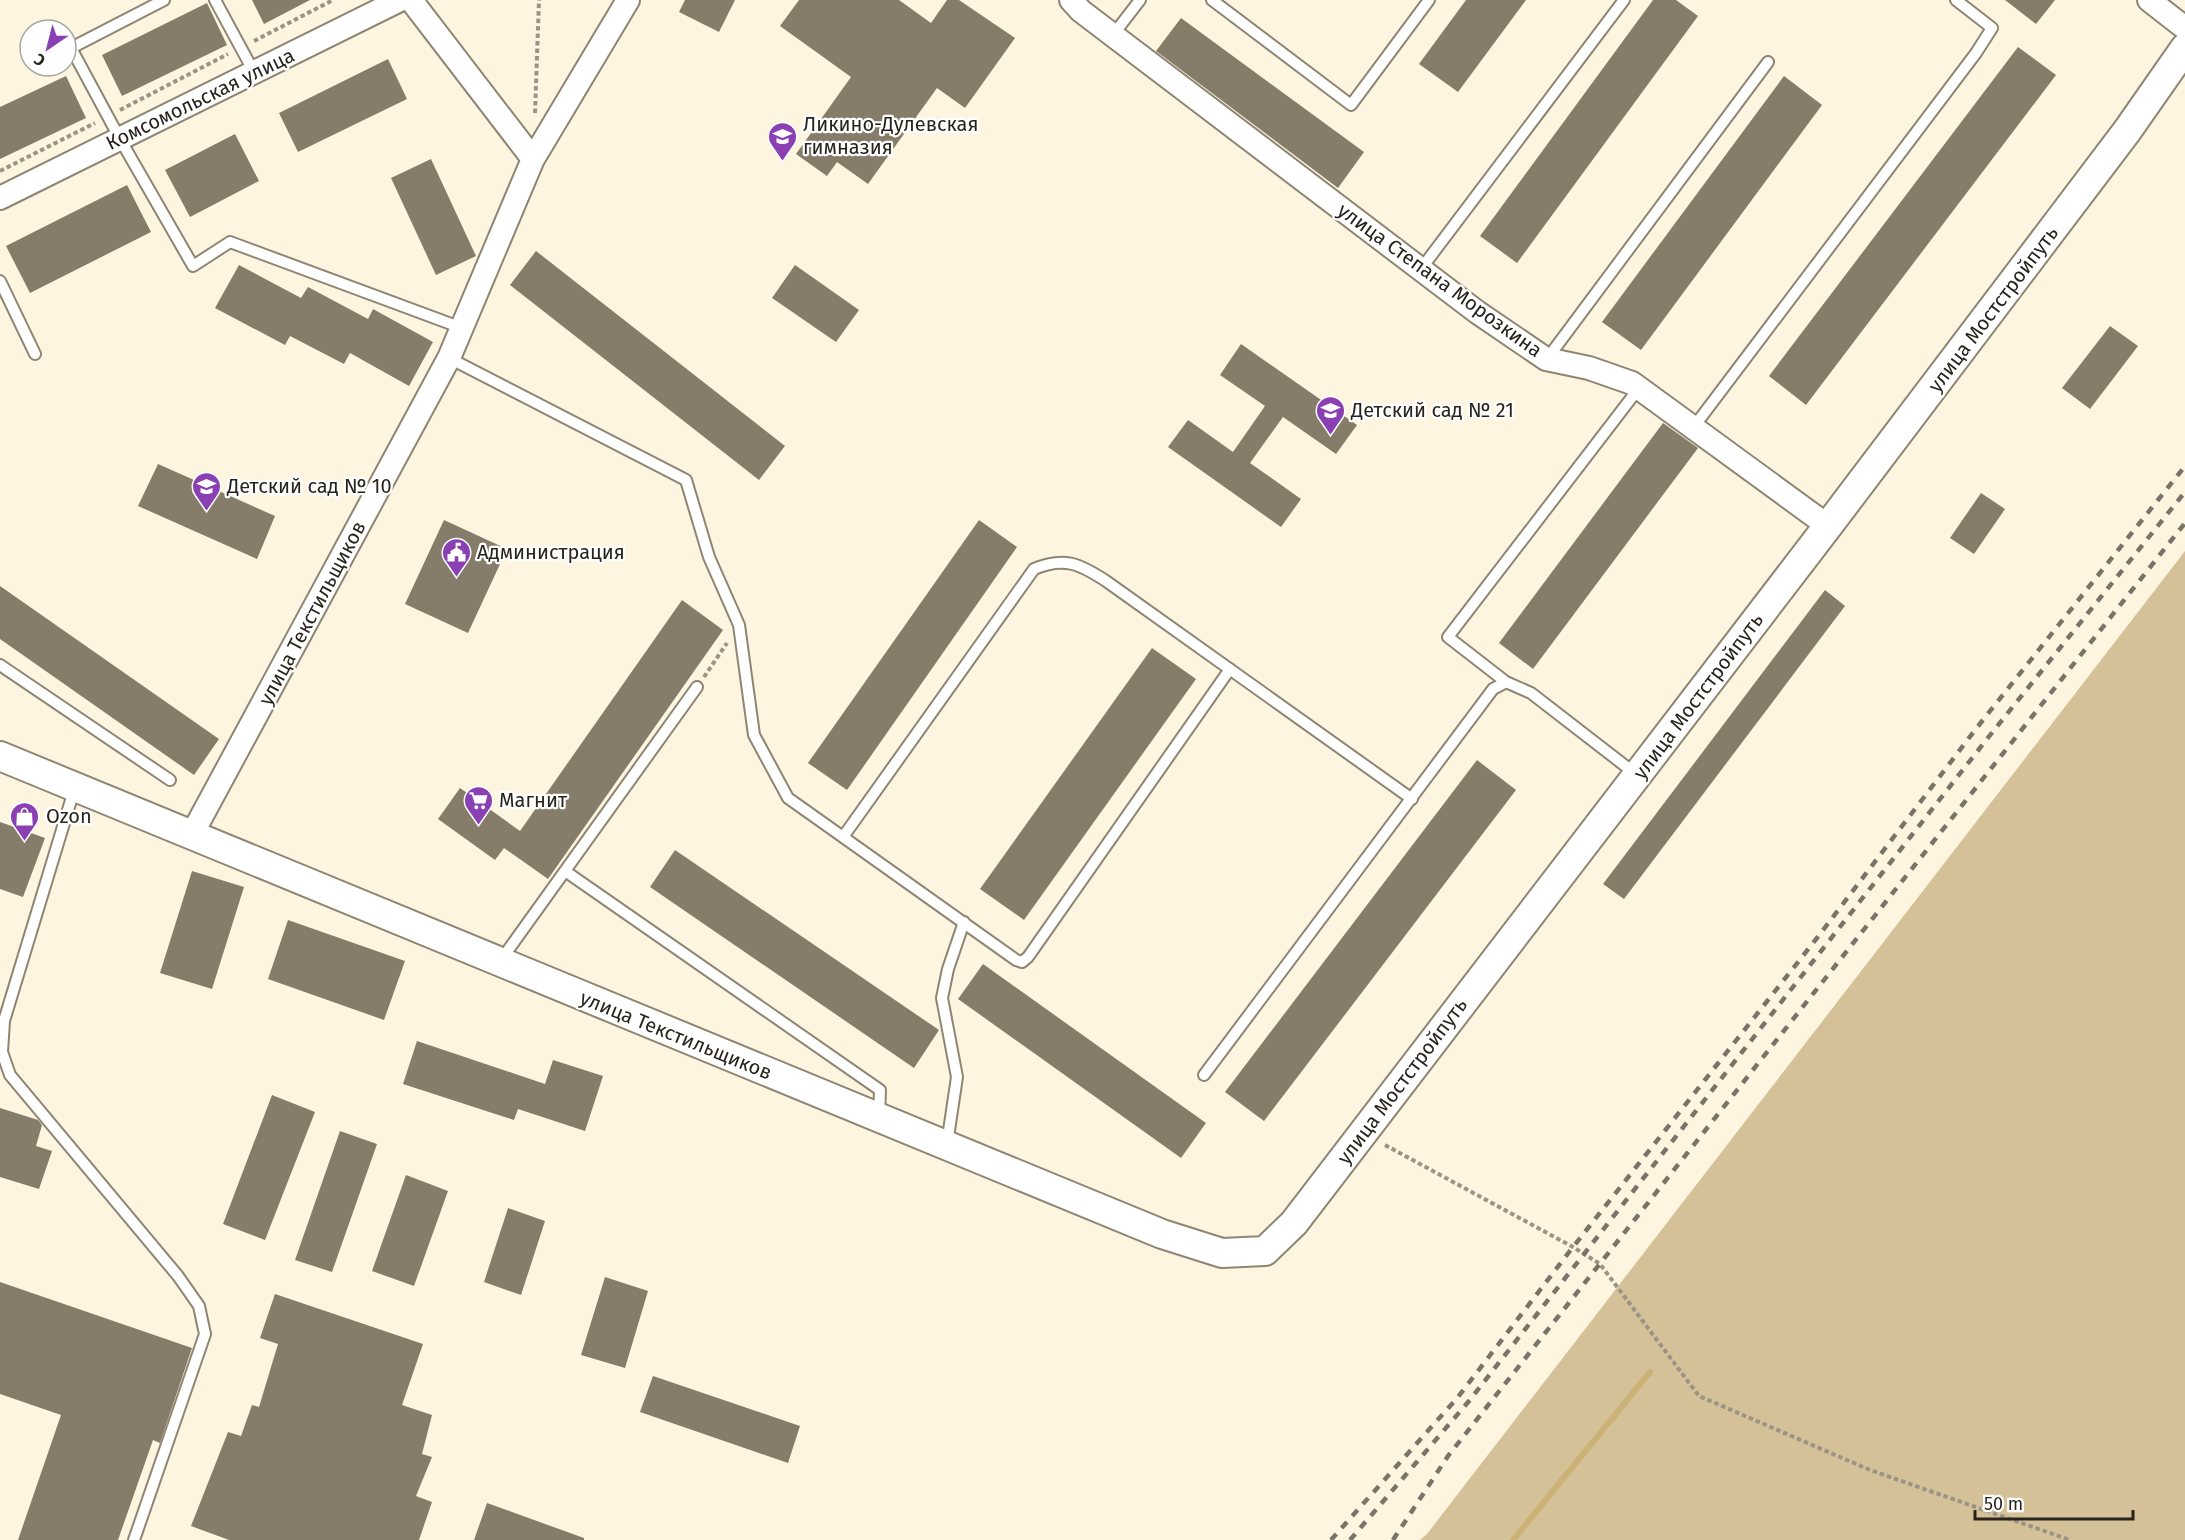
<svg xmlns="http://www.w3.org/2000/svg" width="2185" height="1540" font-family="'Fira Sans',sans-serif">
<style>
.green{fill:#d4c198}
.lines{fill:none;stroke-linecap:round;stroke-linejoin:round}
.stream{stroke:#ccb276;stroke-width:6}
.building{fill:#857c69}
.service-casing{stroke:#8e8572;stroke-width:14}
.minor-casing{stroke:#8e8572;stroke-width:26}
.tertiary-casing{stroke:#8e8572;stroke-width:32}
.path{stroke:#9b9486;stroke-width:4;stroke-dasharray:4.5 3;stroke-linecap:butt}
.service{stroke:#fff;stroke-width:10}
.minor{stroke:#fff;stroke-width:22}
.tertiary{stroke:#fff;stroke-width:28}
.rail{stroke:#7a7468;stroke-width:4.5;stroke-dasharray:8 8;stroke-linecap:butt}
.labels{text-anchor:middle;dominant-baseline:central;stroke-width:4.5;stroke-linejoin:round;paint-order:stroke}
.street-label{font-size:20px;fill:#28241d;stroke:#fff}
.poi-label{font-size:20px;fill:#28241d;stroke:#fff;text-anchor:start}
</style>
<rect width="100%" height="100%" fill="#fef5e0"/>
<path class="green" d="M2185 551V1540H1420L1427 1534Z"/>
<g class="lines">
<path class="stream" d="M1513 1540 1650 1372"/>
</g>
<path class="building" d="M252 0H310L264 24Z
M685 0H735L719 32 679 12Z
M799 0H899L931 23 947 0H959L1015 38 965 108 937 88 868 184 837 162 827 176 796 154 851 77 780 26Z
M1466 0H1526L1458 92 1419 64Z
M1653 0H1676L1698 16 1517 263 1480 236Z
M2005 0H2055L2036 24Z
M207 3 227 45 122 96 102 55Z
M1181 18 1364 152 1338 188 1156 51Z
M2018 47 2056 75 1806 405 1769 376Z
M388 59 407 99 298 152 279 113Z
M66 76 86 118 0 159V107Z
M1784 76 1822 105 1641 350 1602 322Z
M235 134 259 181 190 217 165 170Z
M431 159 476 256 436 275 391 178Z
M127 185 151 232 30 293 6 246Z
M536 251 785 446 759 480 510 285Z
M239 265 301 298 308 287 368 319 373 309 433 342 409 386 350 353 344 364 290 336 285 345 215 308Z
M795 265 859 310 836 342 772 298Z
M2110 326 2138 346 2090 409 2062 388Z
M1241 344 1357 425 1336 454 1283 417 1250 463 1301 499 1281 527 1168 447 1188 420 1233 452 1265 406 1220 375Z
M1663 423 1698 448 1533 669 1499 643Z
M158 464 275 516 257 559 138 506Z
M1981 493 2005 509 1974 554 1950 538Z
M444 520 507 549 468 633 405 604Z
M979 520 1017 547 847 790 808 763Z
M0 586 219 739 194 775 0 639Z
M1825 590 1845 606 1624 899 1603 884Z
M682 600 723 630 548 879 504 848 495 860 438 819 460 788 520 831Z
M1152 648 1196 679 1024 920 980 889Z
M1477 760 1516 790 1264 1121 1225 1092Z
M0 822 45 838 23 897 0 889Z
M675 850 939 1030 914 1068 650 887Z
M192 871 244 887 212 989 160 973Z
M288 920 405 961 384 1020 268 979Z
M983 964 1206 1123 1181 1158 958 999Z
M417 1041 545 1084 553 1060 603 1076 585 1131 518 1109 514 1120 403 1084Z
M272 1095 315 1112 265 1240 223 1224Z
M0 1108 38 1120 42 1125 36 1146 52 1151 39 1189 0 1177Z
M340 1131 377 1144 332 1272 295 1260Z
M406 1175 448 1191 414 1286 372 1271Z
M508 1208 545 1221 521 1295 484 1282Z
M605 1277 648 1291 625 1368 581 1355Z
M0 1282 192 1348 160 1443 153 1440 118 1540H18L61 1415 0 1394Z
M275 1294 423 1344 402 1405 432 1415 422 1454 432 1457 416 1496 432 1502 419 1540H229L191 1526 228 1432 241 1436 252 1405 259 1407 278 1344 260 1338Z
M653 1376 800 1426 788 1463 640 1412Z
M487 1503 584 1538V1540H474Z"/>
<g class="lines">
<defs>
<path id="service" d="M164 0 71 48 120 139 193 266 230 242 462 328
M215 0 254 72
M1212 0 1351 105 1429 0
M1113 35 1140 0
M1421 269 1624 0
M0 281 35 354
M449 358 686 480 709 557 739 625 754 735 788 798 843 837
M1547 359 1768 62
M1693 428 1976 53 1992 28 1956 0
M0 665 170 780
M1230 669 1028 957 1022 962 1016 960 843 837 1034 569C1064 556 1080 564 1106 581L1412 799
M1506 682 1448 637 1639 388
M75 787 4 1021 2 1052 10 1075 178 1276 199 1306 205 1334 134 1540
M565 871 880 1090 879 1117
M501 960 697 687
M1204 1075 1493 689 1506 682 1531 693 1637 775
M947 1144 957 1077 942 998 948 969 964 922"/>
<path id="minor" d="M411 0 533 159
M1071 0 1081 11 1477 312 1546 359 1589 368 1632 383 1828 526
M2149 0 2185 28
M0 198 400 0
M191 836 449 358 533 159 628 0"/>
<path id="tertiary" d="M0 756 1162 1234 1222 1253 1265 1251 1294 1223 1828 526 2127 131 2185 48"/>
</defs>
<use href="#service" class="service-casing"/>
<use href="#minor" class="minor-casing"/>
<use href="#tertiary" class="tertiary-casing"/>
<path class="path" d="M254 41 333 0
M120 110 228 54
M535 113 539 0
M0 171 95 123
M704 677 727 643
M1385 1145 1573 1247 1600 1264 1699 1396 1870 1470 2070 1540"/>
<use href="#service" class="service"/>
<use href="#minor" class="minor"/>
<use href="#tertiary" class="tertiary"/>
<path class="rail" d="M1331 1540 1458 1397 1573 1247 1817 938 1975 730 2185 466
M1350 1540 1469 1401 1987 739 2185 492
M1393 1540 1448 1456 2185 523"/>
</g>
<defs>
<symbol id="school-pin" viewBox="-11 -11 22 30"><path d="M0 17L-7.5 6A9.5 9.5 0 1 1 7.5 6Z" fill="#8a40b2" stroke="#fff"/><path d="M0-5L7-2L0 1L-7-2ZM-4 1L0 2.5L4 1V4Q0 6-4 4Z" fill="#fff"/></symbol>
<symbol id="civic-pin" viewBox="-11 -11 22 30"><path d="M0 17L-7.5 6A9.5 9.5 0 1 1 7.5 6Z" fill="#8a40b2" stroke="#fff"/><path d="M-.6-6.5H3V-4.5H.6V-3L4-1V1h2V6H-6V1h2V-1L-.6-3ZM-1.2 2.5V6h2.4V2.5Z" fill="#fff"/></symbol>
<symbol id="supermarket-pin" viewBox="-11 -11 22 30"><path d="M0 17L-7.5 6A9.5 9.5 0 1 1 7.5 6Z" fill="#8a40b2" stroke="#fff"/><path d="M-6-5.5h2.5l.6 2H6L4.5 2H-2.5L-4.4-4H-6ZM-1.5 3.2a1.3 1.3 0 1 0 .1 0ZM3 3.2a1.3 1.3 0 1 0 .1 0Z" fill="#fff"/></symbol>
<symbol id="shop-pin" viewBox="-11 -11 22 30"><path d="M0 17L-7.5 6A9.5 9.5 0 1 1 7.5 6Z" fill="#8a40b2" stroke="#fff"/><path d="M-5-2.5h2.3a2.7 3.5 0 0 1 5.4 0H5L5.5 6h-11ZM-1.5-2.5h3a1.5 2.3 0 0 0-3 0Z" fill="#fff"/></symbol>
</defs>
<g fill-rule="evenodd">
<use href="#school-pin" x="766" y="120" width="33" height="45"/>
<use href="#school-pin" x="1314" y="394" width="33" height="45"/>
<use href="#school-pin" x="190" y="470" width="33" height="45"/>
<use href="#civic-pin" x="440" y="536" width="33" height="45"/>
<use href="#supermarket-pin" x="462" y="784" width="33" height="45"/>
<use href="#shop-pin" x="8" y="800" width="33" height="45"/>
</g>
<g class="labels">
<g class="street-label">
<text transform="translate(200 99) rotate(-26)">Комсомольская улица</text>
<text transform="translate(1440 280) rotate(36)">улица Степана Морозкина</text>
<text transform="translate(1993 309) rotate(-53)">улица Мостстройпуть</text>
<text transform="translate(312 613) rotate(-62)">улица Текстильщиков</text>
<text transform="translate(1698 696) rotate(-53)">улица Мостстройпуть</text>
<text transform="translate(676 1035) rotate(22)">улица Текстильщиков</text>
<text transform="translate(1402 1081) rotate(-53)">улица Мостстройпуть</text>
</g>
<g class="poi-label">
<text x="803" y="124">Ликино-Дулевская<tspan x="803" dy="23">гимназия</tspan></text>
<text x="1351" y="410">Детский сад № 21</text>
<text x="227" y="486">Детский сад № 10</text>
<text x="477" y="552">Администрация</text>
<text x="499" y="800">Магнит</text>
<text x="46" y="816">Ozon</text>
</g>
</g>
<g transform="translate(48 48) rotate(215)"><circle r="28" fill="#ffffff" stroke="#a9a7a5" stroke-width="1.5"/>
<path d="M0-4.5L10 22L0 15L-10 22Z" fill="#8a40b2"/>
<text y="-9" font-size="16" font-weight="bold" text-anchor="middle" fill="#28241d">С</text>
</g>
<path d="M1975 1510v9h158v-9" fill="none" stroke="#28241d" stroke-width="3"/>
<text x="1984" y="1510" font-size="18" fill="#28241d" stroke="#ffffff" stroke-width="4.5" paint-order="stroke">50 m</text>
</svg>
